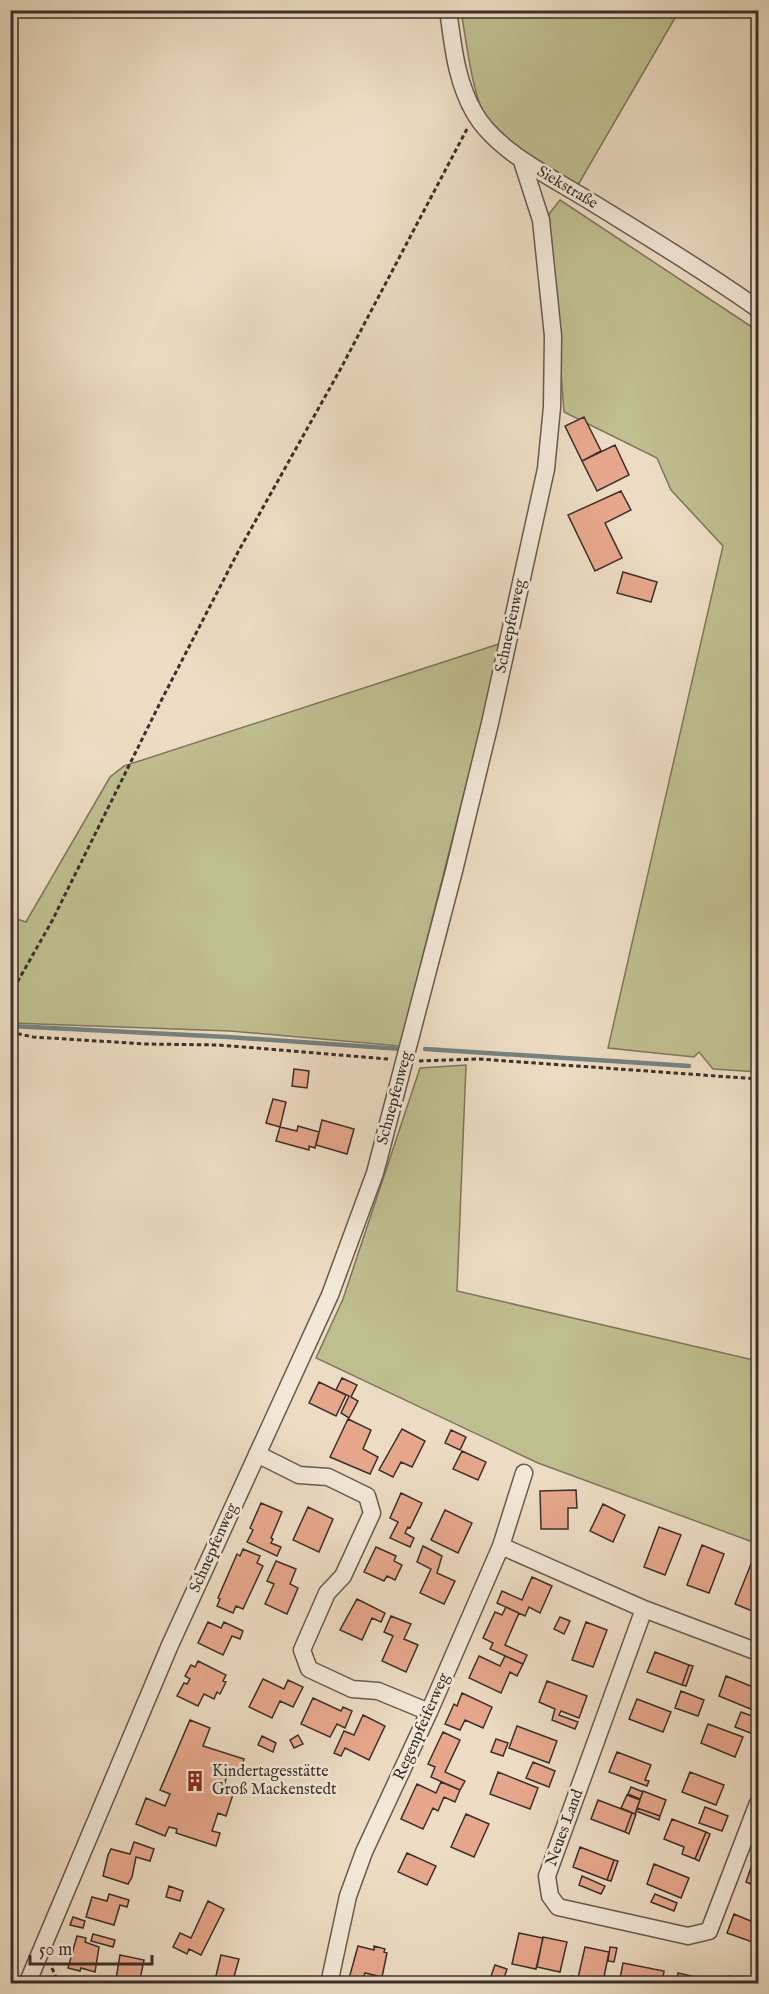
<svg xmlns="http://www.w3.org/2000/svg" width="769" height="1994" font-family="'IM FELL English',serif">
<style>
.green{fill:#bfbe8f;stroke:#7e775c;stroke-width:1.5}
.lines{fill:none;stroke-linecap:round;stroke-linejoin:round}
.stream{stroke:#768282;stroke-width:4.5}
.building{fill:#e7a78c;stroke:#3c302a;stroke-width:1.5}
.street-casing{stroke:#685b50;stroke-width:19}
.path{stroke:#3c302a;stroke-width:3;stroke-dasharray:4.5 3;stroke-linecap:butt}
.street{stroke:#f3e8d8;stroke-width:16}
.labels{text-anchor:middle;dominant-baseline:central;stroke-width:5;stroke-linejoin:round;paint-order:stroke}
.street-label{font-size:16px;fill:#3c302a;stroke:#f3e8d8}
.poi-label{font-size:16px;fill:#3c302a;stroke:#f3e8d8;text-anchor:start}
</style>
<rect width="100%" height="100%" fill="#eddcc3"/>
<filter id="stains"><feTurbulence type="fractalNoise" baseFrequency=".00333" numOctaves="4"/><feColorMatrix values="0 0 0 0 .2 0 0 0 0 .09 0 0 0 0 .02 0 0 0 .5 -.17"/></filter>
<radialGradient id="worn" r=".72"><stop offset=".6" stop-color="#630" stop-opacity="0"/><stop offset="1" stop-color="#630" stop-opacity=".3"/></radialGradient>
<path class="green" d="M461 11H679L578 185C546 167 506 149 486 118 472 95 466 38 461 11Z
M560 200 758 331V1072L713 1069 699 1052 694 1057 608 1048 723 546 671 490 657 458 564 412 549 214Z
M502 643 400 1046 230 1031 11 1023V917L26 922 110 777 124 766Z
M466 1065 457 1291 758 1361V1544L538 1463 316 1358 343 1299 420 1068Z"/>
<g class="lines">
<path class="stream" d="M11 1026 228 1037 402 1049
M425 1049 689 1066"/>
</g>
<path class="building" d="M584 417 601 451 582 461 565 426Z
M615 445 629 475 597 491 582 461Z
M621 491 631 510 605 523 622 558 595 571 568 515Z
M623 572 657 582 651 602 617 593Z
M294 1069 309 1071 307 1088 292 1086Z
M273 1099 286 1102 280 1127 266 1123Z
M322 1120 354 1129 347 1154 316 1145Z
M298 1126 319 1132 315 1148 309 1146V1150L276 1141 280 1127 297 1131Z
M342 1378 357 1385 351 1397 358 1401 349 1418 341 1413 349 1396 336 1390Z
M319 1382 346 1395 336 1416 309 1403Z
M348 1419 371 1430 363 1449 378 1457 370 1474 330 1457Z
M402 1429 425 1441 412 1467 401 1462 393 1477 379 1470Z
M451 1430 466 1437 460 1450 445 1443Z
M462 1451 486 1462 478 1480 453 1469Z
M576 1490 577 1508H568V1529H541L540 1491Z
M401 1493 422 1503 410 1528 408 1527 405 1533 414 1538 410 1547 390 1538 398 1522 390 1518Z
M261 1503 282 1512 271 1538 273 1539 271 1543 281 1547 277 1556 247 1542 253 1530 250 1528Z
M603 1504 625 1515 613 1542 590 1531Z
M308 1507 333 1519 319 1552 293 1540Z
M445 1510 472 1523 458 1553 431 1540Z
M659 1527 681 1535 665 1575 644 1567Z
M702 1545 724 1554 709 1593 687 1585Z
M423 1546 442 1556 437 1573 455 1581 444 1604 420 1593 431 1569 417 1562Z
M376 1547 396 1556 394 1561 402 1565 395 1580 387 1576 384 1581 364 1572Z
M243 1549 260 1556 257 1563 263 1566 243 1609 236 1606 233 1613 217 1606 220 1599 218 1598 237 1554 240 1556Z
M276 1561 296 1569 290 1584 298 1588 287 1614 265 1604 274 1584 267 1581Z
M751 1564 758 1568V1608L757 1613 735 1604Z
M532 1577 552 1586 540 1613 529 1607 525 1616 497 1603 502 1591 522 1600Z
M357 1599 385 1613 381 1622 372 1618 362 1640 340 1630Z
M506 1607 519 1613 505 1645 527 1655 523 1664 490 1649 493 1643 483 1638 495 1612 502 1615Z
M391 1616 411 1624 404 1639 418 1645 406 1672 382 1661 393 1636 384 1632Z
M560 1617 570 1621 564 1634 554 1629Z
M208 1622 221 1628 224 1622 243 1631 240 1639 232 1636 223 1655 198 1643Z
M586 1622 607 1630 593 1667 572 1660Z
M655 1652 689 1665 682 1685 647 1672Z
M479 1656 500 1666 505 1656 523 1664 517 1676 510 1672 501 1693 469 1678Z
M198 1661 226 1675 223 1681 226 1682 220 1694 217 1692 214 1699 204 1694 198 1706 177 1696 184 1683 187 1684 190 1679 185 1676 191 1665 195 1667Z
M689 1665 693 1666 686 1686 682 1685Z
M726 1676 758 1689V1695L753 1710 719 1696Z
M263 1679 284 1689 288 1680 303 1687 293 1707 280 1701 272 1718 249 1707Z
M547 1681 587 1696 579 1718 561 1711 559 1715 578 1722 575 1729 552 1720 555 1709 539 1702Z
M681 1691 704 1700 698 1716 675 1708Z
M462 1693 492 1707 483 1728 465 1720 460 1730 445 1724 454 1704 457 1706Z
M313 1698 341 1711 343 1707 352 1711 345 1728 337 1724 330 1737 301 1724Z
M637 1699 671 1712 663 1732 629 1719Z
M741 1712 758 1718V1736L735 1727Z
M363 1715 385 1726 369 1760 345 1748 341 1756 334 1753 344 1731 354 1735Z
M190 1720 210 1728 203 1746 244 1759 240 1773 229 1770 223 1788 234 1791 226 1816 218 1813 212 1831 220 1833 216 1846 176 1833 177 1829 169 1827 165 1836 136 1824 146 1798 165 1806 170 1794 160 1790Z
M708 1724 743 1737 735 1757 701 1743Z
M517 1726 557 1741 549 1763 509 1748Z
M443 1732 460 1740 445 1772 465 1781 460 1790 431 1777 435 1767 428 1764Z
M298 1735 303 1744 294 1748 290 1740Z
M262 1736 276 1743 273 1752 258 1745Z
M496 1739 508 1743 503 1756 491 1752Z
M617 1752 651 1765 645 1780 649 1781 647 1786 609 1772Z
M533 1762 555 1771 549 1787 526 1778Z
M498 1772 538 1788 530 1809 490 1794Z
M690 1772 724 1785 716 1805 682 1792Z
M441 1782 460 1790 455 1802 444 1797 438 1811 433 1808 423 1829 401 1819 417 1784 436 1793Z
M631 1787 643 1792 640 1799 628 1794Z
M643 1791 666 1800 660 1816 637 1808Z
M627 1795 640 1800 635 1814 621 1808Z
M598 1800 632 1813 625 1832 591 1819Z
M705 1807 728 1816 722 1831 699 1823Z
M637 1808 660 1816 659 1820 636 1811Z
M632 1813 636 1814 629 1834 625 1832Z
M466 1814 489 1824 474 1857 451 1847Z
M672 1819 706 1832 695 1859 682 1854 684 1847 664 1839Z
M706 1832 710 1834 699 1861 695 1859Z
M134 1842 154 1849 150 1861 136 1857 132 1877 128 1884 103 1876 108 1855 111 1849 130 1854Z
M580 1847 614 1860 607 1880 573 1867Z
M407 1853 436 1866 427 1885 398 1872Z
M614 1860 618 1861 611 1881 607 1880Z
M753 1862 758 1864V1887L746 1882Z
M654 1864 689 1878 681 1898 647 1884Z
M582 1876 605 1886 601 1894 579 1885Z
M169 1886 183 1891 180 1901 166 1897Z
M109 1894 129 1900 127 1907 120 1905 114 1925 86 1917 92 1897 107 1901Z
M655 1894 677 1903 674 1911 651 1902Z
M208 1901 224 1909 201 1955 189 1949 187 1954 173 1947 180 1933 191 1938Z
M734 1914 758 1924V1944L727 1933Z
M73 1917 85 1921 83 1928 70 1925Z
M519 1933 543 1938 536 1969 512 1964Z
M93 1934 115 1940 113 1947 91 1941Z
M77 1936 86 1938 85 1942 99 1947 95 1972 81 1968 80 1971 68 1968Z
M543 1937 567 1942 560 1972 537 1967Z
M358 1946 374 1950V1946L385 1949 384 1952 387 1953 382 1977 365 1973 363 1978 372 1980 371 1984 348 1982Z
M585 1947 609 1952 603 1982 591 1980 590 1984H570L572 1976 578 1978Z
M610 1947 617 1948 614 1962 608 1961Z
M120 1955 144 1960 139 1984 116 1979Z
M221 1955 239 1959 233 1980 244 1984H214Z
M623 1963 664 1971 662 1984H619Z
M495 1965 507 1969 502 1984 489 1982Z
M678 1973 719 1982 718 1984H676Z
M728 1976 758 1983V1984H726Z"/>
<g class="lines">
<defs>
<path id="street" d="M448 10C453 45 456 81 474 112 496 152 555 179 593 203 648 237 705 271 758 309
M257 1454 299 1475 328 1477 367 1496 372 1513 343 1576 327 1593 302 1650 309 1669 352 1689 378 1691 429 1712
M501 1546 644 1609 758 1652
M644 1609 547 1876 550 1896 558 1907 688 1936 709 1931 758 1803
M27 1984 170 1645 330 1295 375 1173 454 871 490 723 546 469 552 407 553 336 541 220 522 161
M329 1984 348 1896 364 1852 429 1712 501 1546 524 1473"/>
</defs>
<use href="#street" class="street-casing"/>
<path class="path" d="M10 995 52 921 161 701 238 552 340 370 467 129
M10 1032 33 1037 146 1044 219 1045 388 1059
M419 1061 479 1059 758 1079
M52 1968 58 1982 66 1984"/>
<use href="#street" class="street"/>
</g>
<defs>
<symbol id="building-bare" viewBox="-9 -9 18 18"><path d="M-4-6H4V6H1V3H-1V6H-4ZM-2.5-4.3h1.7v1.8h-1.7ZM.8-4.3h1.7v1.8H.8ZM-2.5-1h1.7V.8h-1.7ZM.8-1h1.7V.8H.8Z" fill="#8f2418" stroke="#f3e8d8" stroke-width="2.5" paint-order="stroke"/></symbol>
</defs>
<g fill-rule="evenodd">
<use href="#building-bare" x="180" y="1766" width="30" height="30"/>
</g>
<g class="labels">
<g class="street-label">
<text transform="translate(567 188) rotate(31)">Siekstraße</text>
<text transform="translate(511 626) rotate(-78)">Schnepfenweg</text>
<text transform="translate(395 1098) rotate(-75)">Schnepfenweg</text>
<text transform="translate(214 1548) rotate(-66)">Schnepfenweg</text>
<text transform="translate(422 1727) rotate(-66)">Regenpfeiferweg</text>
<text transform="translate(565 1828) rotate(-70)">Neues Land</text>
</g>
<g class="poi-label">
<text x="212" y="1772">Kindertagesstätte<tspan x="212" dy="18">Groß Mackenstedt</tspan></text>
</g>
</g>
<rect width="769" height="1994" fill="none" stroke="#eddcc3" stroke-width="36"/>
<rect x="12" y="12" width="745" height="1970" fill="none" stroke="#3c302a" stroke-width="3"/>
<rect x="18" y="18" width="733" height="1958" fill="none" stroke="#3c302a" stroke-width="1.5"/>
<path d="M30 1955v9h122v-9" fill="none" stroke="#3c302a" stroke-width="3"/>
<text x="39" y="1955" font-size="18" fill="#3c302a" stroke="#f3e8d8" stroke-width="4.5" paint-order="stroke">50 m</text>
<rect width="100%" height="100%" filter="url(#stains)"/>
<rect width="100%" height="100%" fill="url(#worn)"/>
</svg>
